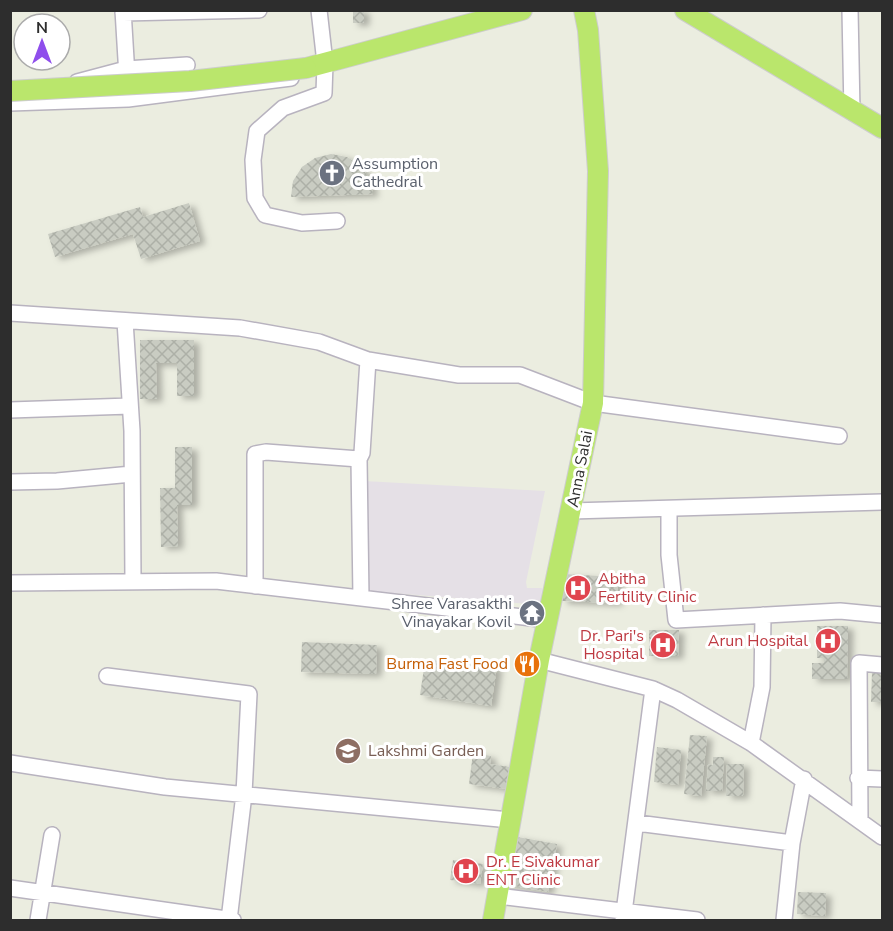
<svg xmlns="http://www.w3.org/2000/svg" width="893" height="931" font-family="'Nunito Sans',sans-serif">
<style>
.industrial{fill:#e5e0e6}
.building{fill:url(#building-cross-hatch);filter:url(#shadow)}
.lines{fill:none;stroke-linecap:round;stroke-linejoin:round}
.minor-casing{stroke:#b8b3bf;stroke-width:18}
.major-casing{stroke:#cdcdcd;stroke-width:22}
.minor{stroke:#fff;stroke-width:15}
.major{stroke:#bae66c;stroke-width:20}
.major-bridge-casing{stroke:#cdcdcd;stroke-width:22;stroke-linecap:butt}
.major-bridge{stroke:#bae66c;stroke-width:20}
.labels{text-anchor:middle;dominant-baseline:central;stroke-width:6;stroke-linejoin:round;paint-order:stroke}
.worship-label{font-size:16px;fill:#5b616d;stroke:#fff;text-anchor:start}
.street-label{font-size:16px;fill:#2d2d2d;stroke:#fff}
.health-label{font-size:16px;fill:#be3a42;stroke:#fff;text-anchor:start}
.food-label{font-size:16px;fill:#c56008;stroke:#fff;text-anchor:end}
.education-label{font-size:16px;fill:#785e54;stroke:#fff;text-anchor:start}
</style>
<defs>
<pattern id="building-cross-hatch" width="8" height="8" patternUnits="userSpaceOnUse" patternTransform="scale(1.5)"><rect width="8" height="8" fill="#c9ccc2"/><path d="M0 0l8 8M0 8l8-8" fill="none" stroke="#adb0a7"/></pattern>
<filter id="shadow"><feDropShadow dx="5.5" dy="3" stdDeviation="3" flood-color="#0004"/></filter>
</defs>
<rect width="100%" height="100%" fill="#ebede0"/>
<path class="industrial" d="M364 481 545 491 526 582 527 588H542L541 602 530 600 529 604 368 591Z"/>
<path class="building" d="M353 10H364V23H353Z
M331 154 347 157 360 166 370 179 373 194 291 197 293 181 302 167 315 158Z
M189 203 200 241 141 259 133 234 55 257 48 234 140 207 143 217Z
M140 340H194V396H177V363H156L157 399H140Z
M175 447H192V505H177L178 546 161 547 160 488H175Z
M563 574 618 577 617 603 562 601Z
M817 626H848L847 679H812V663H824V658H817Z
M649 630H679L678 656H649Z
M302 642 377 645 376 674 301 672Z
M432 660 480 667V664L497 666 491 706 420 695 424 668 431 669Z
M872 672 882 673V702H871Z
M690 735 707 736 701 796 684 794Z
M657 747 681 750 678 785 654 782Z
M473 753 491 756 490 764 510 767 507 789 469 784Z
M713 757H724L722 791H706L708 764 713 765Z
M727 764H744L743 796H726Z
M512 836 557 844 548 892 503 884Z
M453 860 483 864 480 884 450 880Z
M798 892 826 893 825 916 797 914Z"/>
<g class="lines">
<defs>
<path id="minor" d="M123 10 127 76
M319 10 325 63 324 93 283 108 257 131 253 160 255 198 265 215 302 223 337 221
M850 10 852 112
M123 13 259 10
M77 82 126 69 187 65
M10 103 128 99 291 78
M10 313 240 328 319 342 368 360 362 453 359 459 361 598
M125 321 132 431 133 581
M368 360 459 375H520L593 403 839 436
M10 410 130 406
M10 482 57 481 132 474
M669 509V555L676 620 840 611 882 615
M571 511 882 502
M10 583 216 581 548 620
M255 586V454L266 452 359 459
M539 660 653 689 677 700 751 743 882 837
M107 676 249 694 244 794 229 920
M751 743 762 687 763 615
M10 763 165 787 510 820
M858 778 882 779
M860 820 859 663 882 665
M637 823 792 843
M10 888 233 920
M498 896 697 920
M38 920 52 835
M623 920 653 689
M784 920 792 843 804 779"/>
<path id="major" d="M685 10 882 128
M306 68 522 10
M493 920 539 660 593 403 598 171 588 30 584 10"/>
</defs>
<use href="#minor" class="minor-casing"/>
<use href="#major" class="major-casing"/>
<use href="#minor" class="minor"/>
<use href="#major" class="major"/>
<defs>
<path id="major-bridge" d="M10 91 190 81 306 68"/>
</defs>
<use href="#major-bridge" class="major-bridge-casing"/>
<use href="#major-bridge" class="major-bridge"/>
</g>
<defs>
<symbol id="church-disc" viewBox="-11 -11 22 22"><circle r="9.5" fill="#6b7280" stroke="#fff"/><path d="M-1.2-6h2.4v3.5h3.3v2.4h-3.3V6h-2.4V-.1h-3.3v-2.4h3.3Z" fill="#fff"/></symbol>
<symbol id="hospital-disc" viewBox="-11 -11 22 22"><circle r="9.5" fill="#e0444e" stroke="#fff"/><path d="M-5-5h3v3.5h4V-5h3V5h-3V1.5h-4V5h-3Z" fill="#fff"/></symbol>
<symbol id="temple-disc" viewBox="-11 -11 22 22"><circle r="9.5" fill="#6b7280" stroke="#fff"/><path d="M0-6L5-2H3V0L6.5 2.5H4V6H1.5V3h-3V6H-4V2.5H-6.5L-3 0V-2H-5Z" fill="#fff"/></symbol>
<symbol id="restaurant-disc" viewBox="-11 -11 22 22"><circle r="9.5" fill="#e8710a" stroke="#fff"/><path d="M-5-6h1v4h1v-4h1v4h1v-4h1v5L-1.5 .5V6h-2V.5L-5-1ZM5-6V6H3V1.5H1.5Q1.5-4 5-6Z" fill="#fff"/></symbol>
<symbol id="school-disc" viewBox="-11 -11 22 22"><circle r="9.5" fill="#8d6e63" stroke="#fff"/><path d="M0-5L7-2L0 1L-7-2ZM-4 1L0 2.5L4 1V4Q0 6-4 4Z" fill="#fff"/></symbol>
</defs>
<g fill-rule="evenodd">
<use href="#church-disc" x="317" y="158" width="30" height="30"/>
<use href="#hospital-disc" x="563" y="573" width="30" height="30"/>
<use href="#temple-disc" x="517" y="598" width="30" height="30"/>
<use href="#hospital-disc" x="813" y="626" width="30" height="30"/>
<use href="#hospital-disc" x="648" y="630" width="30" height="30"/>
<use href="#restaurant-disc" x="512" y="649" width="30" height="30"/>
<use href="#school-disc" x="333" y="736" width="30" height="30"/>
<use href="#hospital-disc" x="451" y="856" width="30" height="30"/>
</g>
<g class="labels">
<g class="worship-label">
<text x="352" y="164">Assumption<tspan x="352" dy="18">Cathedral</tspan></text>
<text x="512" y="604" text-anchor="end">Shree Varasakthi<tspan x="512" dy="18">Vinayakar Kovil</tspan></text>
</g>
<g class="street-label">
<text transform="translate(580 469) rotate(-79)">Anna Salai</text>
</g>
<g class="health-label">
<text x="598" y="579">Abitha<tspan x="598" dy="18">Fertility Clinic</tspan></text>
<text x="644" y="636" text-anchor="end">Dr. Pari's<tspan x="644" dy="18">Hospital</tspan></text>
<text x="808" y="641" text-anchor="end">Arun Hospital</text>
<text x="486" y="862">Dr. E Sivakumar<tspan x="486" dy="18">ENT Clinic</tspan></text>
</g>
<g class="food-label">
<text x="508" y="664">Burma Fast Food</text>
</g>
<g class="education-label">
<text x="368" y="751">Lakshmi Garden</text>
</g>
</g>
<rect width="893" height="931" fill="none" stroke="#2d2d2d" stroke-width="24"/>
<g transform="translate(42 42)"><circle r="28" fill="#ffffff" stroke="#ababab" stroke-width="1.5"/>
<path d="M0-4.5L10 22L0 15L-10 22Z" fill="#8f4eec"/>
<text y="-9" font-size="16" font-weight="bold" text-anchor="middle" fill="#2d2d2d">N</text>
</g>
</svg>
